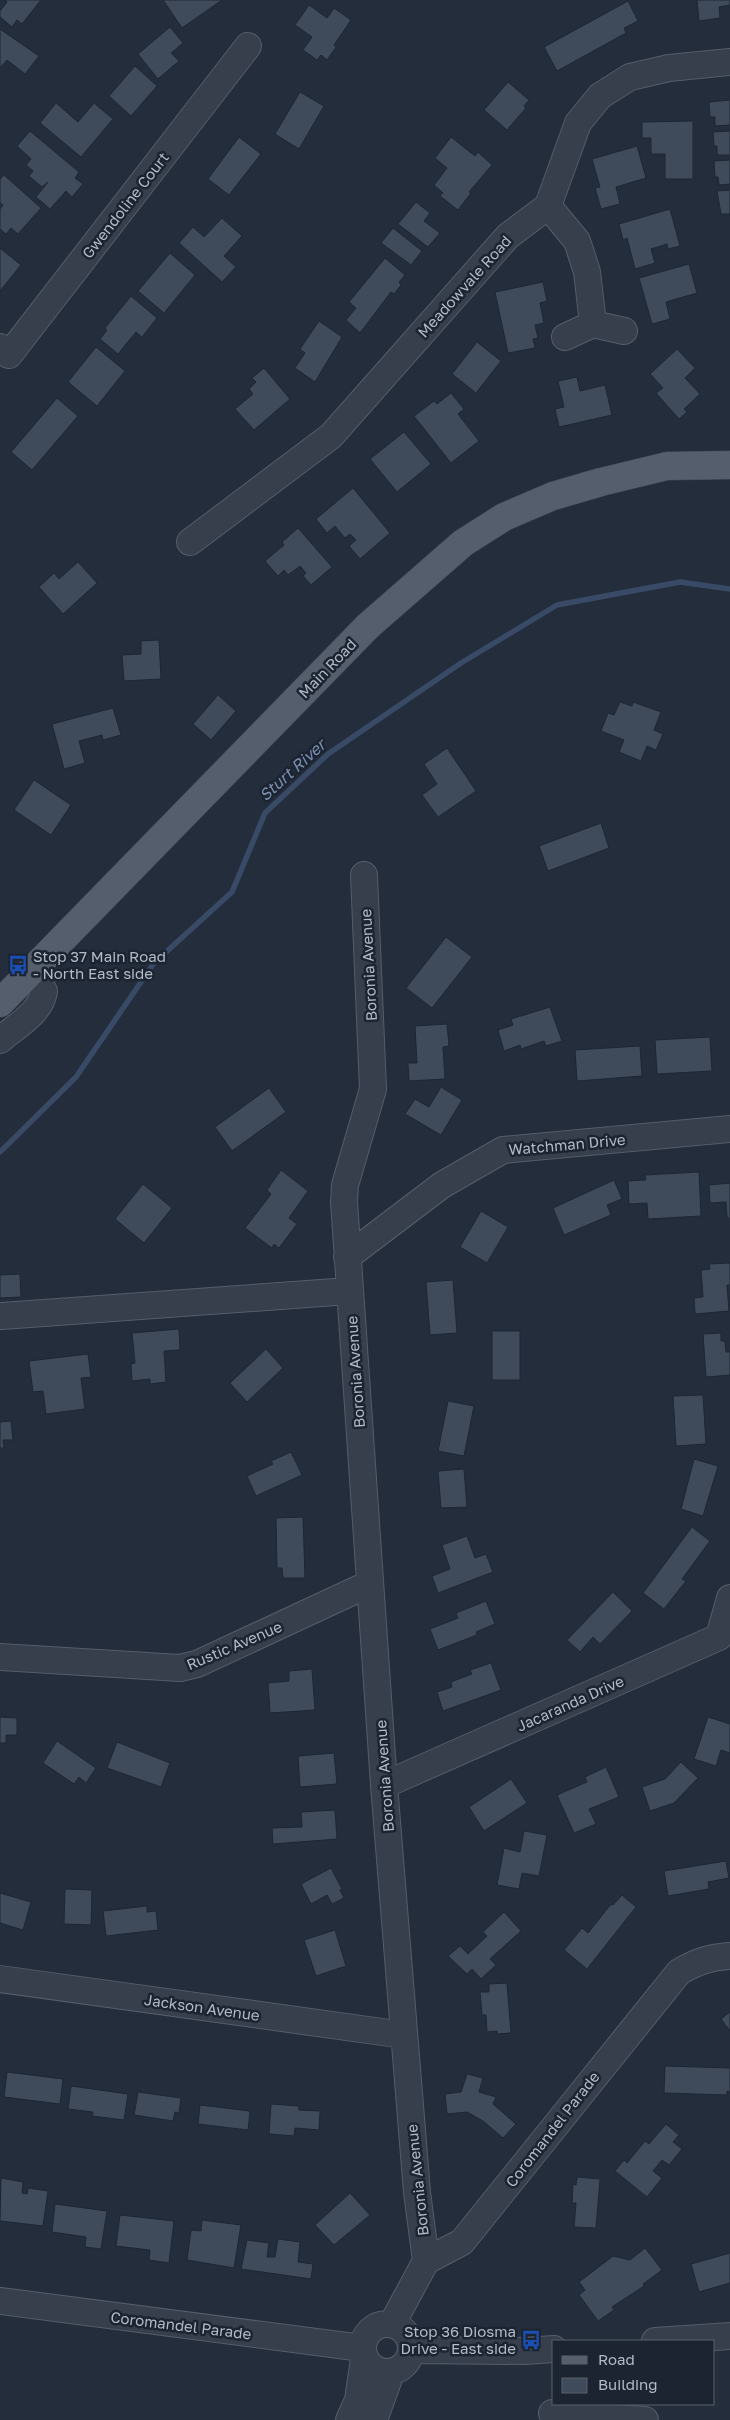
<svg xmlns="http://www.w3.org/2000/svg" width="730" height="2420" font-family="'Golos Text',sans-serif">
<style>
.lines{fill:none;stroke-linecap:round;stroke-linejoin:round}
.stream{stroke:#384a65;stroke-width:5.5}
.building{fill:#3f4b5b;stroke:#1e2633}
.minor-casing{stroke:#555d6a;stroke-width:28}
.major-casing{stroke:#404855;stroke-width:29}
.minor{stroke:#373f4c;stroke-width:26}
.major{stroke:#545e6c;stroke-width:28}
.labels{text-anchor:middle;dominant-baseline:central;stroke-width:5;stroke-linejoin:round;paint-order:stroke}
.street-label{font-size:15px;fill:#b2bac7;stroke:#1c2431}
.poi-label{font-size:15px;fill:#b2bac7;stroke:#1c2431;text-anchor:start}
.water-label{font-size:16px;font-style:italic;fill:#7a8fb0;stroke:#1c2431}
</style>
<rect width="100%" height="100%" fill="#232d3c"/>
<g class="lines">
<path class="stream" d="M0 1152 76 1077 154 963 232 892 265 813 328 754 461 663 557 605 680 582 730 589"/>
</g>
<path class="building" d="M5 0H41L22 24 17 20 12 27 0 17V11L7 2Z
M163 0H222L182 28Z
M697 0H730V5L719 7 720 18 699 21Z
M628 1 638 21 624 28 626 33 557 71 544 47Z
M309 5 327 18 334 8 351 20 334 45 336 47 327 60 321 55 317 60 303 50 312 37 295 25Z
M170 27 183 43 171 53 179 61 158 79 138 54Z
M0 29 39 56 25 74 7 60 0 68Z
M135 66 157 86 131 116 109 96Z
M508 82 529 100 524 106 526 108 507 130 484 110Z
M300 92 324 106 299 149 275 134Z
M730 100V125L715 126V117H710L709 102Z
M56 103 78 122 94 103 113 119 81 157 40 123Z
M693 121V179H665V154H651V138H642V122Z
M30 131 79 172 75 178 83 184 72 197 66 191 50 209 36 197 48 182 42 187 29 176 33 171 26 165 31 159 17 146Z
M730 131V155H717V146H714L713 132Z
M239 137 261 154 229 195 208 179Z
M451 137 475 156 478 152 492 165 469 192 471 193 458 210 440 196 443 193 434 185 447 168 435 158Z
M637 146 646 178 616 187 620 204 601 209 595 188 600 187 592 159Z
M730 160V184L719 185 718 177H715L714 161Z
M4 175 41 208 18 234 11 228 6 234 0 229V209L3 205 0 203V179Z
M730 190V214H721L717 191Z
M416 202 430 213 424 221 440 233 428 247 398 224Z
M670 209 680 246 668 249 667 244 651 249 655 263 635 269 627 238 623 240 619 224Z
M222 218 242 236 224 256 236 267 222 282 179 243 193 227 204 237Z
M393 228 422 251 411 265 381 243Z
M0 248 21 265 0 291Z
M170 253 195 275 164 313 138 291Z
M385 258 405 275 399 282 401 285 394 294 391 292 360 333 346 320 356 308 349 302Z
M689 264 697 293 666 302 670 319 652 324 639 278Z
M543 282 547 301 540 303 544 323 535 325 538 338 533 339 535 348 508 353 495 292Z
M131 296 157 318 142 337 136 332 118 354 100 339 107 330 105 328Z
M319 321 342 337 315 382 295 368 305 353 300 349Z
M477 342 501 361 476 393 452 374Z
M96 347 125 371 97 406 68 382Z
M677 349 695 368 685 378 700 394 684 409 687 412 679 419 656 393 663 388 650 374Z
M264 368 290 399 254 430 235 409 253 394 249 389 256 382 252 378Z
M577 377 580 391 605 385 612 415 559 427 555 409 564 407 558 381Z
M451 393 464 409 458 414 479 441 451 463 414 416 434 401 437 404Z
M57 398 78 416 32 470 11 452Z
M404 432 431 464 397 492 370 459Z
M353 488 390 533 360 559 349 546 356 540 350 534 345 538 335 526 327 533 316 519Z
M298 528 332 567 311 585 303 576 306 573 300 566 288 575 284 570 278 576 265 561 284 545 282 542Z
M78 562 97 583 63 614 39 587 54 573 59 579Z
M159 640 161 679 124 681 122 655 141 654V641Z
M218 695 236 711 211 740 193 724Z
M620 702 632 706 633 702 661 712 654 730 663 734 656 750 647 746 641 761 619 752 624 740 601 731 608 713 614 715Z
M113 708 121 735 103 740 102 735 79 741 85 763 64 769 52 724Z
M447 748 476 791 438 817 422 795 437 784 424 764Z
M34 780 71 805 51 835 14 810Z
M601 823 609 848 548 871 539 846Z
M446 937 472 957 432 1008 406 988Z
M550 1007 562 1041 546 1046 544 1041 521 1049 520 1045 504 1051 498 1030 513 1025 511 1019Z
M447 1024 449 1046 443 1047 445 1079 409 1081 408 1063H417L415 1026Z
M710 1037 712 1071 657 1074 655 1040Z
M640 1046 642 1076 577 1081 575 1050Z
M441 1087 462 1100 441 1135 405 1114 415 1099 429 1107Z
M269 1088 286 1112 232 1151 215 1127Z
M281 1170 308 1191 289 1218 297 1224 279 1248 274 1244 272 1248 245 1228 271 1194 267 1190Z
M699 1172 701 1216 648 1219 647 1203 629 1204 628 1181 646 1180 645 1175Z
M614 1180 622 1199 607 1205 611 1215 564 1235 553 1208Z
M730 1183V1218H727L726 1202 710 1203 709 1185Z
M143 1184 172 1208 144 1243 115 1219Z
M481 1211 508 1227 487 1263 460 1247Z
M730 1263V1285H727L729 1311 695 1314 694 1298 703 1297 701 1270 710 1269 709 1264Z
M20 1274 21 1297 0 1298V1275Z
M453 1280 457 1333 430 1335 426 1282Z
M179 1329 180 1350 164 1351 166 1382 150 1384V1379L132 1381 131 1364 135 1363 132 1333Z
M492 1331H520V1380H492Z
M721 1333V1341H725L726 1352H730V1375L706 1377 703 1334Z
M266 1349 283 1368 247 1402 230 1383Z
M88 1354 91 1377 81 1378 85 1409 46 1414 43 1391 33 1392 29 1361Z
M703 1395 706 1444 676 1446 673 1396Z
M448 1401 474 1406 464 1456 438 1451Z
M11 1421 13 1440H3L4 1448H0V1422Z
M291 1452 302 1475 256 1496 247 1476 273 1464 271 1461Z
M694 1459 718 1466 703 1516 681 1509Z
M464 1469 467 1507 441 1508 438 1471Z
M303 1517 305 1578H283L282 1568H277L276 1518Z
M692 1527 710 1541 682 1579 686 1581 664 1609 643 1593Z
M467 1536 475 1558 486 1554 493 1572 438 1593 432 1576 450 1569 442 1545Z
M613 1592 632 1611 600 1644 593 1637 580 1652 567 1640Z
M486 1601 495 1624 476 1632 477 1635 438 1650 430 1629 458 1618 456 1613Z
M491 1663 501 1690 443 1711 437 1692 452 1687 451 1682 472 1674 470 1670Z
M312 1669 315 1710 270 1713 268 1683 289 1681V1671Z
M0 1717 17 1718V1735H6V1743H0Z
M708 1717 730 1724V1753L721 1750 716 1766 694 1759Z
M57 1741 96 1768 86 1783 79 1777 74 1784 43 1763Z
M117 1742 170 1763 161 1787 107 1768Z
M334 1753 337 1784 300 1787 298 1756Z
M681 1762 698 1778 674 1803 650 1811 642 1787 665 1779Z
M606 1767 619 1797 589 1809 596 1824 574 1833 557 1795 587 1782 585 1777Z
M511 1779 527 1803 484 1831 469 1807Z
M335 1810 337 1839 273 1844 272 1828 302 1827 301 1812Z
M524 1831 547 1835 539 1876 522 1873 519 1889 497 1885 504 1848 520 1852Z
M726 1861 729 1878 708 1882 709 1889 668 1896 664 1871Z
M331 1868 342 1889 340 1890 344 1898 332 1904 327 1895 311 1904 301 1884Z
M65 1889 92 1890 91 1925 64 1924Z
M0 1893 31 1902 23 1930 0 1923Z
M622 1895 636 1907 587 1969 564 1950 582 1928 588 1933 611 1904 613 1905Z
M147 1906V1912L156 1911 158 1930 106 1936 103 1911Z
M504 1912 521 1931 490 1959 496 1965 481 1979 472 1969 467 1974 448 1956 460 1946 468 1954 487 1936 483 1932Z
M335 1930 346 1966 316 1976 304 1940Z
M507 1983 511 2033 497 2034V2031L487 2032 486 2015H482L480 1992H489V1984Z
M730 2012V2031L721 2019Z
M665 2066 730 2068V2092L727 2091V2095L664 2093Z
M7 2072 63 2079 60 2104 4 2097Z
M467 2074 483 2078 479 2092 496 2097 493 2104 516 2124 503 2138 483 2121 467 2112 447 2114 445 2094 461 2092Z
M71 2086 128 2094 124 2120 92 2116 93 2112 68 2109Z
M138 2092 181 2098 179 2113 175 2112 173 2121 134 2115Z
M271 2104 299 2106V2110L320 2111 319 2130 295 2128 294 2136 269 2134Z
M200 2105 250 2111 248 2130 198 2124Z
M666 2124 679 2135 673 2142 682 2149 669 2165 662 2160 653 2171 662 2178 647 2197 615 2171 624 2160 627 2163 645 2141 649 2144Z
M577 2177 600 2179 596 2228 574 2227 576 2203H572L573 2184 576 2185Z
M1 2178 23 2182 22 2193 27 2194 28 2188 48 2191 43 2226 0 2221Z
M350 2193 370 2215 334 2245 315 2225Z
M55 2204 107 2211 101 2249 85 2247 86 2237 52 2232Z
M120 2215 174 2221 169 2263 149 2260 150 2250 116 2246Z
M202 2220 241 2225 234 2268 187 2260 191 2230 201 2231Z
M278 2239 300 2242 298 2262 313 2264 311 2279 241 2269 247 2240 269 2243 267 2257H275Z
M645 2248 662 2270 643 2284 644 2286 612 2307 614 2310 598 2321 579 2295 585 2290 579 2282 613 2256 630 2260Z
M730 2253V2283L699 2292 691 2264Z"/>
<g class="lines">
<defs>
<path id="minor" d="M548 206 577 241 587 272 593 324
M565 337 593 324 624 331
M0 347 9 355 248 46
M190 542 331 436 508 236 548 206 578 123 600 96 630 77 669 68 730 62
M364 875 373 1089 345 1185 344 1202 384 1785 417 2192 426 2261
M0 1040C16 1026 41 1013 44 991L32 972
M347 1257 442 1185 503 1150 730 1129
M2 1316 349 1291
M0 1657 180 1668 197 1664 369 1584
M384 1785 719 1637 730 1598
M0 1979 404 2035
M0 2301 362 2348
M363 2348a24 24 0 1 1 48 0a24 24 0 1 1-48 0Z
M392 2324 426 2261 462 2242 679 1972C696 1962 710 1957 730 1956
M655 2341 730 2336
M411 2350 524 2351 554 2349
M552 2413 645 2420
M349 2420 358 2400 364 2359
M374 2420 391 2373"/>
<path id="major" d="M0 1003 368 626 463 543 504 517 553 496 601 482 667 466 730 465"/>
</defs>
<use href="#minor" class="minor-casing"/>
<use href="#major" class="major-casing"/>
<use href="#minor" class="minor"/>
<use href="#major" class="major"/>
</g>
<defs>
<symbol id="bus-bare" viewBox="-9 -9 18 18"><path d="M-5-6H5V4H4V6H2V4H-2V6H-4V4H-5ZM-3.5-4V0h7V-4ZM-3.5 1.2v1.5H-2V1.2ZM2 1.2v1.5H3.5V1.2Z" fill="#1a4fb4" stroke="#1c2431" stroke-width="2.5" paint-order="stroke"/></symbol>
</defs>
<g fill-rule="evenodd">
<use href="#bus-bare" x="4" y="951" width="28" height="28"/>
<use href="#bus-bare" x="517" y="2326" width="28" height="28"/>
</g>
<g class="labels">
<g class="street-label">
<text transform="translate(125 205) rotate(-52)">Gwendoline Court</text>
<text transform="translate(464 286) rotate(-48)">Meadowvale Road</text>
<text transform="translate(327 668) rotate(-46)">Main Road</text>
<text transform="translate(368 965) rotate(-93)">Boronia Avenue</text>
<text transform="translate(567 1144) rotate(-5)">Watchman Drive</text>
<text transform="translate(355 1372) rotate(-94)">Boronia Avenue</text>
<text transform="translate(234 1645) rotate(-23)">Rustic Avenue</text>
<text transform="translate(570 1703) rotate(-24)">Jacaranda Drive</text>
<text transform="translate(384 1776) rotate(-94)">Boronia Avenue</text>
<text transform="translate(202 2007) rotate(8)">Jackson Avenue</text>
<text transform="translate(552 2129) rotate(-52)">Coromandel Parade</text>
<text transform="translate(417 2180) rotate(-96)">Boronia Avenue</text>
<text transform="translate(181 2325) rotate(7)">Coromandel Parade</text>
</g>
<g class="poi-label">
<text x="33" y="956">Stop 37 Main Road<tspan x="33" dy="17">- North East side</tspan></text>
<text x="516" y="2331" text-anchor="end">Stop 36 Diosma<tspan x="516" dy="17">Drive - East side</tspan></text>
</g>
<g class="water-label">
<text transform="translate(292 770) rotate(-42)">Sturt River</text>
</g>
</g>
<rect x="552" y="2340" width="162" height="65" fill="#1c2431" stroke="#58606d"/>
<rect x="562" y="2356" width="25" height="8" fill="#545e6c" stroke="#58606d"/>
<text x="598" y="2365" font-size="15" fill="#b2bac7">Road</text>
<rect x="562" y="2378" width="25" height="15" fill="#3f4b5b" stroke="#58606d"/>
<text x="598" y="2390" font-size="15" fill="#b2bac7">Building</text>
</svg>
